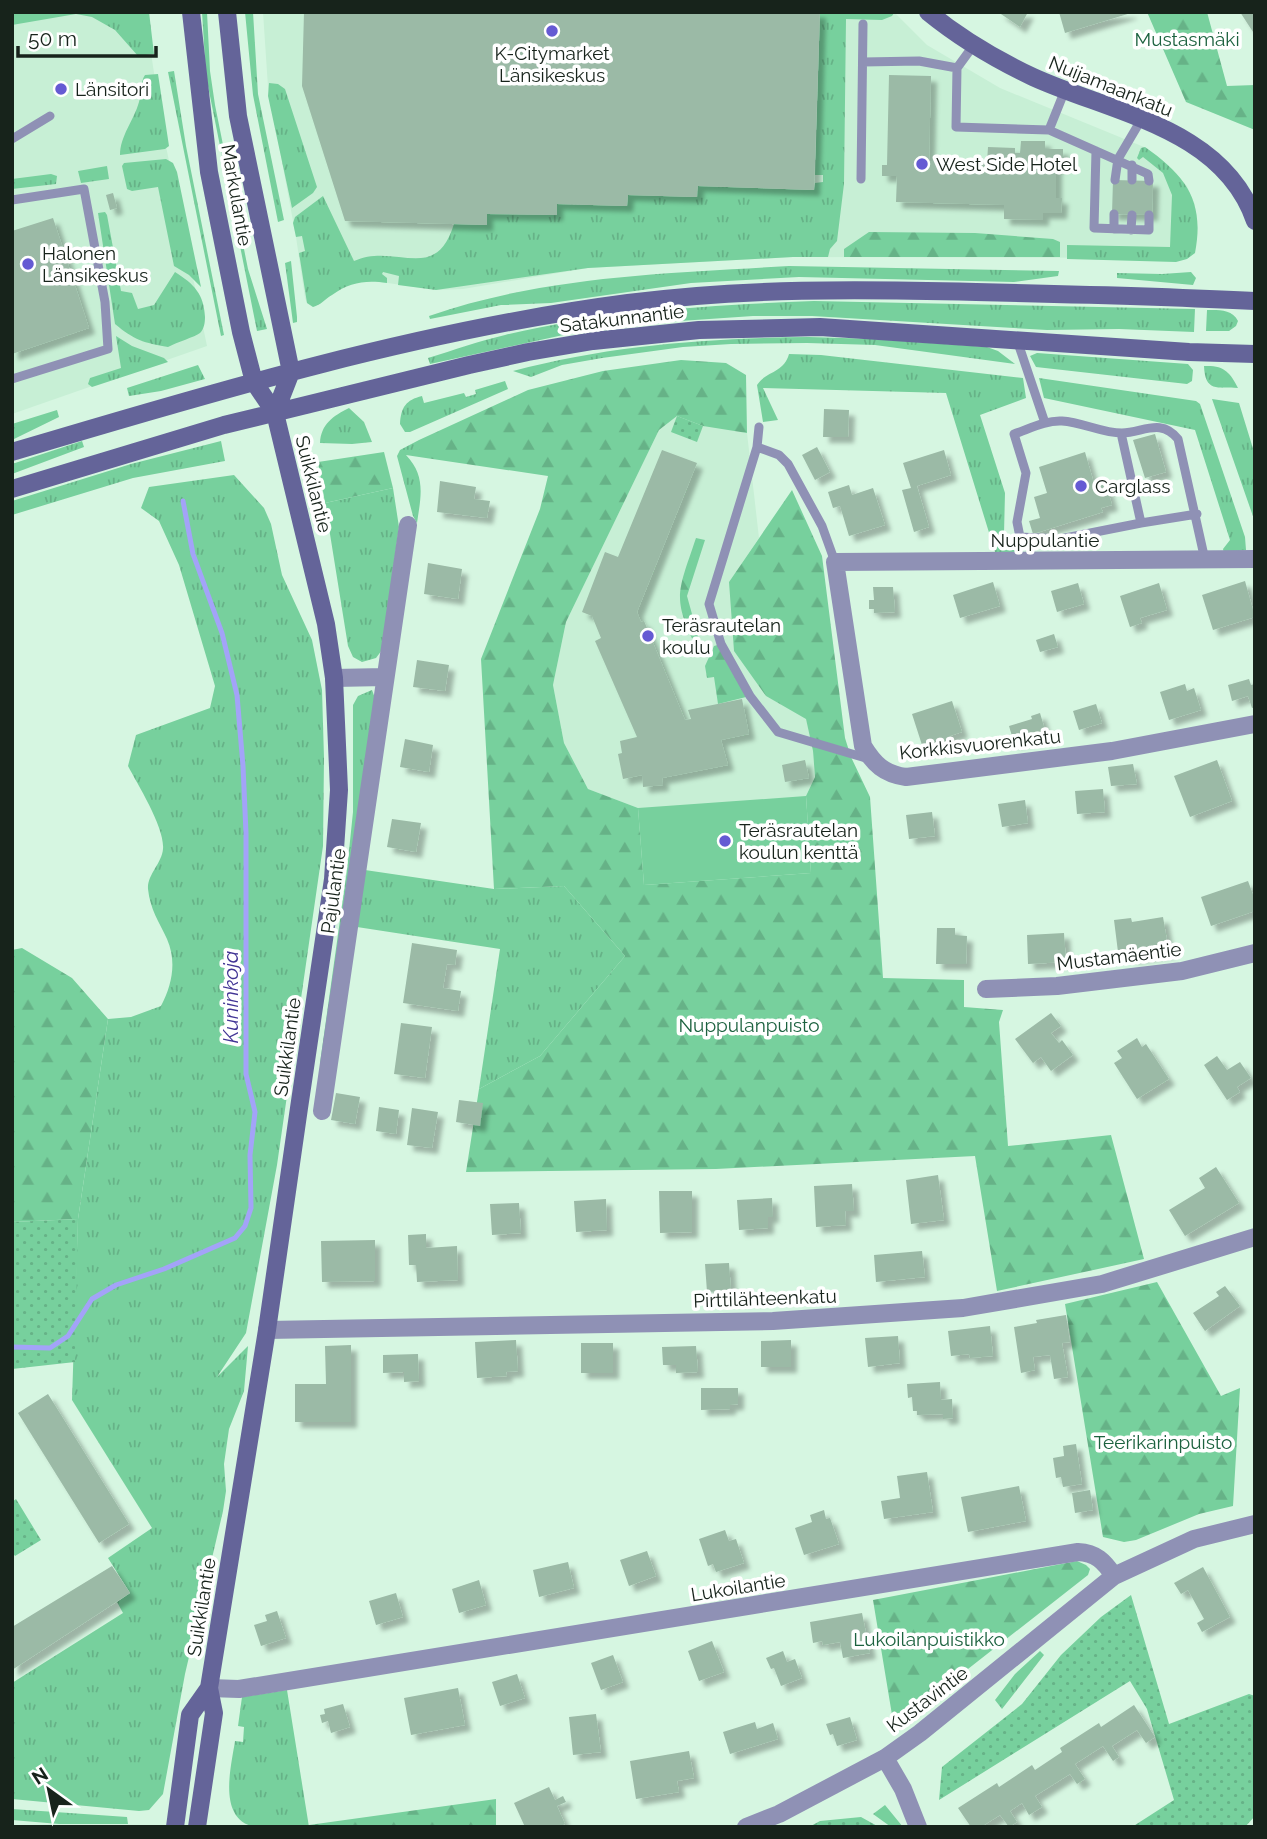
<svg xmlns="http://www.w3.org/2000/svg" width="1267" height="1839" font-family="Raleway,sans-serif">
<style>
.built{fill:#c7efd5}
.grass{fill:url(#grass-tufts)}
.forest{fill:url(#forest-firs)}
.park{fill:url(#park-dots)}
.garden{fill:#77d09d}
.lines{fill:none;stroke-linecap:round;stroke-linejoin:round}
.stream{stroke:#a3a3f8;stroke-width:5}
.building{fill:#9bbaa6;filter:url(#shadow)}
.lane{stroke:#8f91b5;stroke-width:9}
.street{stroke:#8f91b5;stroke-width:18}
.secondary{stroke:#646499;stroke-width:18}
.poi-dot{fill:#655ad3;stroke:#fff;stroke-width:2.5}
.labels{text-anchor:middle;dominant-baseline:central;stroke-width:7;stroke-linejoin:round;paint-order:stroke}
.park-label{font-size:19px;fill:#1c623f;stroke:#fff}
.poi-label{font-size:19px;fill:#17231b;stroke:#fff;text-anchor:start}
.street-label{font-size:19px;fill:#17231b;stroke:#fff}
.water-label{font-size:21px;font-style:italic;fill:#413494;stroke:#fff}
</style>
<defs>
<pattern id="grass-tufts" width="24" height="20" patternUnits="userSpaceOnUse" patternTransform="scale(1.75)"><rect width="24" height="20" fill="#77d09d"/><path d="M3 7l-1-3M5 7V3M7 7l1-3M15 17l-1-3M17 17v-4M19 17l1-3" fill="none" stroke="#66b287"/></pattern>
<pattern id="forest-firs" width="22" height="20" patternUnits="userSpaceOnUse" patternTransform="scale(1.75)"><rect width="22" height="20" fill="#77d09d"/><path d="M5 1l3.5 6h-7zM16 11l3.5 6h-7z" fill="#66b287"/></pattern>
<pattern id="park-dots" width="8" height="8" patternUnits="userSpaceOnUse" patternTransform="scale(1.75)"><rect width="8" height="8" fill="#77d09d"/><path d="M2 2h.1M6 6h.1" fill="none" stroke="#66b287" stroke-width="1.8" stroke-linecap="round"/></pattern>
<filter id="shadow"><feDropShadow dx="6" dy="6" stdDeviation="2" flood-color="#0004"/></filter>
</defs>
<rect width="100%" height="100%" fill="#d6f6e1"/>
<path class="built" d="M19 12H145L162 127 207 346 12 414V14Z
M263 12H894L927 45 1000 88 1144 147 1173 170 1187 186 1195 205 1188 258 793 257 588 268 463 289 436 290 374 281H360L345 286 313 307 307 303 305 298 296 237 268 87Z
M677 416 747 433 759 538 729 582 766 696 806 718 813 751 815 777 806 796 811 873 644 885 638 808 588 789 564 743 553 685 566 622 659 430Z"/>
<path class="grass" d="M149 12 154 54 138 56 115 30 92 17 76 14 12 25 14 12Z
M202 12H207L210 71 215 105 248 269 267 329 257 331 206 76Z
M245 12H253L258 94 284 220 278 222 253 95Z
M820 12 894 13 892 16 882 20 846 19 844 184 837 241 830 249 828 257H793L588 268 436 290 398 285 399 276 383 272 382 274 387 278V283C366 280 350 282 332 295 325 299 321 305 313 307L307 303 299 253 305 251 302 236 296 237 293 223 295 217 323 196 354 261C396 242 435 285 454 224L486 225 487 214 557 215V204L627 206 628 195 696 197 698 186 814 190 815 183 823 182V175H815Z
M174 71 186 146 224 335 221 336 168 72Z
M158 74 169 146 165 149 120 155C120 136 134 120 139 102 142 93 140 82 145 75Z
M269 83 278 84 285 89 317 187 313 193 292 208 268 96Z
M1145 147C1186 176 1205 201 1195 253L1187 259 1176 262 1067 259V245L1170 247 1172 195 1163 173 1143 157 1139 160 1137 158 1141 148Z
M166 159 173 163 177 172 201 287 189 275 174 266 158 187 132 191 127 189 122 166 124 163Z
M107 166 109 179 81 183 78 171Z
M51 174 57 176 56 184 12 189V179Z
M105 212 107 215 121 291 132 293 138 309 154 305 175 272C194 284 204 294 205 317 205 323 204 329 200 333 195 337 177 342 168 347 144 343 134 340 115 324L98 213Z
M291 261 297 317V322L293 323 285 263Z
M789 266 1059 271 1058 276 1014 282 799 277 691 283 551 303 501 305 430 319 429 316C544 276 668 273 789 266Z
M1191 272 1196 278 1193 285 1117 278V273L1162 274Z
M814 301 1195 309 1194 332 1119 329 1047 330 812 316H753L651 323 568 334 430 364 428 358C454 350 479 341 505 335 606 311 710 305 814 301Z
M1207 310C1219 310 1232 309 1238 321L1236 326 1229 331H1206Z
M116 336 132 346 164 358 168 362 92 387 88 384 90 378 121 368Z
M809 337 874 339 987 347 998 351 1015 364 875 345 807 343 731 344 683 347 602 358 562 365 531 377 513 371C611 345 709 338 809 337Z
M1037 353 1188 364 1193 370 1192 381 1187 384 1036 367 1030 356Z
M789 354 821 355 1023 378 1026 398 980 415 1005 493 1004 534 1017 552H995L946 393 763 388 778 420 763 422 757 385C766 371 784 373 789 354Z
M198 365 205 379 161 391 129 396 127 388Z
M1204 366C1224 365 1230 372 1238 388 1217 387 1205 392 1204 366Z
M1039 378 1196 401 1200 404 1245 537 1246 550 1224 553 1223 549 1230 540 1195 430 1044 398Z
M505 381 508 389 410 432H405L400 424C401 407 406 400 422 396L424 403 464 393 466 397 476 394 475 390Z
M1212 399 1239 403 1255 455V522Z
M349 408 364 422 372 442 352 444 320 443C321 424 333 416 349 408Z
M57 410 59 417 12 440V424Z
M419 440V457L406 455C426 476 421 496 417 523L413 516 397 456 400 450Z
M82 441 84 447 12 474V464Z
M221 441 225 461 133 478 12 515V501L131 464Z
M234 475 264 508 271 524 282 575 312 640 322 690 324 758 323 846 277 1165 246 1333 217 1377 248 1346 244 1391 229 1429 224 1464 226 1491 223 1511 185 1674 163 1794 149 1810 139 1811 12 1799V1683L123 1613 117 1602 130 1593 108 1558 152 1528 72 1400 78 1219 108 1019 131 1017 161 1006C172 985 177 962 167 939 159 922 150 909 148 889 147 875 162 863 163 849 165 828 138 785 128 766L136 735 210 708 215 686 179 565 159 521 141 508 149 487Z
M393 488 399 527 382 650 376 658 362 662 353 657 348 646 325 503Z
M372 690 376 701 325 1064 320 1063 347 870 353 812V705L358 696Z
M365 870 494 889 564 886 625 956 540 1056 479 1089 500 949 357 927Z
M1040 1651 1044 1655 1002 1709 995 1700 1015 1674Z
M287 1690 309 1827C292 1827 271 1830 255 1827 217 1819 231 1768 235 1741L243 1742 244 1727 238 1726 242 1697Z
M885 1805 903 1827H891L873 1814Z
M12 1809 127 1817 128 1824H59L12 1820Z"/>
<path class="forest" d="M1147 12H1207L1227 86 1255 85V130L1186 102Z
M869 232 975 233 1053 239 1060 242V257H844V249Z
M681 360 726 363 746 375 747 433 703 426 677 416 659 430 566 622 553 685 564 743 588 789 638 808 644 885 811 873 806 796 815 777 813 751 806 719 766 696 734 651 729 582 792 490 822 556 845 738 851 757 870 797 883 978 964 980V1007L1003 1010 999 1022 1008 1146 1111 1135 1144 1259 997 1291 975 1156 716 1169 466 1172 479 1089 540 1056 625 956 564 886 494 889 481 659 540 509 548 476 419 457V440L528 390 603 371Z
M384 452 393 488 325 503 318 462Z
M696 538 705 540 687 596 702 650 700 655C672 598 676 597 696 538Z
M721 644 750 696 718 704 714 677 707 678 705 666 714 646Z
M22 948 72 978 108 1019 78 1219 12 1222V950Z
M1157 1282 1221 1396 1240 1388 1233 1506 1199 1514 1136 1540 1124 1542 1103 1537 1065 1304Z
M1077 1561 1086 1565 1090 1569 1088 1575 894 1727 873 1600Z
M496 1799V1827L309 1825Z"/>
<path class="park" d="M677 416 703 426 697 442 671 432Z
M78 1219 75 1362 12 1369V1222Z
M16 1499 41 1540 15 1556 12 1552V1502Z
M1131 1595 1169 1724 1249 1694 1255 1696V1816L1245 1827H1132L1174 1800 1147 1709 1130 1681 939 1800 942 1767 1022 1704 1061 1655 1101 1617Z
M861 1817 879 1827H809L820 1821Z"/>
<path class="garden" d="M806 796 811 873 644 885 638 808Z"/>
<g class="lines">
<path class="stream" d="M12 1347 50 1348 68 1336 92 1299 116 1285 164 1269 235 1238 245 1226 251 1208 250 1155 255 1112 246 1074V833L243 766 237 695 222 633 193 554 183 501"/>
</g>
<path class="building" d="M304 12H820L814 190 698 186 697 197 628 195 627 206 557 204V215L487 214V225L345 221 302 86Z
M998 12H1028L1020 27Z
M1059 12H1131V13L1065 33Z
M1240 12H1255V35Z
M889 75 931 76 929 161H938V156H949V161L987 162 988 147 1015 148V153H1020L1021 141H1045V149H1063V166H1056V198H1062L1061 213H1043V220L1004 219V205L896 202 897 176H882V165H887Z
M1113 180 1153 181 1152 215 1112 214Z
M113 193 117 208 110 210 106 195Z
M53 218 89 328 12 354V231Z
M824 409 849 410 848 437H823Z
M1155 434 1166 472 1145 478 1133 440Z
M817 447 830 472 815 480 802 455Z
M662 450 697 463 637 612 641 622 644 621 685 720 691 719 688 710 742 699 749 734 721 740 728 765 662 778 663 785 643 787 642 775 623 779 618 754 622 753 620 741 637 737 595 641 601 638 592 616 582 612 605 552 618 557Z
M944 450 951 475 917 486 929 527 914 532 902 490 911 488 903 463Z
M1085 452 1095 487 1106 484 1112 505 1101 508 1103 512 1033 534 1029 521 1040 518 1034 497 1047 493 1039 467Z
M440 481 476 487 474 499 490 501 487 518 437 512Z
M849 485 852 495 873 488 885 525 849 536 840 506 833 508 828 492Z
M428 563 462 569 458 599 424 594Z
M1245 581 1255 617 1213 630 1202 595Z
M993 582 1000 606 960 618 953 595Z
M1078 583 1084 604 1057 612 1051 591Z
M1159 583 1167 610 1140 618 1142 623 1130 627 1120 596Z
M873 587H893L895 612 874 613V609H869V600H874Z
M1054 634 1058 647 1040 652 1036 640Z
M417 660 449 665 445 691 413 687Z
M1249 679 1251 685 1255 684V707L1252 708 1248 696 1232 701 1228 685Z
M1185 684 1187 691 1194 688 1201 710 1169 720 1160 692Z
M952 701 962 732 950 736 952 740 939 744 938 740 922 745 912 714Z
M1096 704 1102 723 1079 730 1073 711Z
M1040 713 1045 730 1036 733 1037 736 1014 743 1009 726 1032 719 1031 716Z
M405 739 433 745 429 772 400 767Z
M805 760 809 778 785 782 782 765Z
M1217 760 1232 801 1190 817 1174 776Z
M1133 764 1137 784 1111 786 1108 767Z
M1103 789 1105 812 1077 814 1075 791Z
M1025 800 1028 823 1002 827 998 804Z
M932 812 935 836 909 839 906 815Z
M392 819 421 823 416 852 387 847Z
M1248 881 1255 900V911L1211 926 1201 897Z
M1163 917 1169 952 1131 958 1130 950 1118 952 1114 920 1131 918 1132 922Z
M937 928H955V935L967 936 966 964H936Z
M1064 933 1066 962 1028 964 1027 935Z
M412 943 457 950 455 965 447 964 443 988 461 991 458 1011 403 1003Z
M1051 1013 1061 1026 1051 1033 1059 1043 1062 1040 1073 1055 1051 1071 1041 1057 1033 1063 1015 1039Z
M401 1023 432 1027 425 1078 394 1074Z
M1137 1038 1142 1047 1146 1044 1169 1079 1137 1099 1114 1063 1122 1058 1117 1051Z
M1217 1056 1227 1070 1240 1062 1251 1078 1237 1087 1240 1092 1227 1100 1204 1065Z
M336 1093 360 1097 355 1124 331 1120Z
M459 1100 483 1103 480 1126 456 1122Z
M379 1107 399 1110 396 1134 376 1131Z
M412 1108 438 1112 432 1148 407 1145Z
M1216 1167 1239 1203 1185 1236 1169 1210 1205 1188 1199 1178Z
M938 1175 944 1220 911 1224 906 1180Z
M852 1184 854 1211H845L846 1225 816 1227 814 1186Z
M659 1191H692V1232L660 1233Z
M772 1198 773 1217H768V1228L739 1230 737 1200Z
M606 1199 607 1230 576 1232 574 1201Z
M519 1203 521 1233 492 1235 490 1204Z
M426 1234V1248L457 1246 458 1280 417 1282 416 1265H409L408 1235Z
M375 1240V1281L322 1282 321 1241Z
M922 1251 925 1277 876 1282 874 1255Z
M729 1263 731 1291 707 1292 705 1264Z
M1225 1286 1240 1306 1205 1331 1193 1313 1219 1296 1216 1292Z
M1066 1315 1070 1342 1062 1343 1068 1377 1054 1379 1050 1355 1033 1357 1035 1370 1021 1373 1014 1327 1037 1323 1036 1320Z
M990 1326 993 1356 970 1358 969 1354 951 1356 948 1331Z
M898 1336 900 1363 868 1367 865 1338Z
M516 1340 518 1371 506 1372 507 1376 477 1378 475 1342Z
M791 1340V1367H761V1341Z
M581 1343H613V1373H581Z
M351 1345V1422H295V1384H326L325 1346Z
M696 1346 698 1372 676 1373V1365H663L662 1347Z
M418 1354 419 1381 404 1382V1372L383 1373V1355Z
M940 1382 941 1400 952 1399 953 1418 943 1419V1414L917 1415V1411H913L912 1397 908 1398 907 1384Z
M701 1388H738V1404L730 1405V1409L701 1410Z
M48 1394 129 1524 99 1543 18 1413Z
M1076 1444 1082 1484 1063 1487 1061 1477 1056 1478 1053 1458 1064 1456 1063 1446Z
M927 1472 933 1512 884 1519 881 1501 900 1498 897 1476Z
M1019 1486 1026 1521 968 1532 961 1497Z
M1090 1490 1093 1510 1075 1513 1072 1493Z
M824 1510 826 1519 830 1518 839 1544 804 1555 795 1528 812 1522 810 1515Z
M725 1530 729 1541 736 1539 744 1563 716 1572 713 1564 708 1566 699 1539Z
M647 1551 656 1576 629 1586 620 1560Z
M568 1562 574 1588 539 1597 533 1570Z
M112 1566 130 1593 12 1670V1627Z
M1203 1567 1230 1617 1202 1632 1197 1623 1204 1619 1188 1590 1181 1594 1174 1583Z
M479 1580 486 1605 459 1613 452 1589Z
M396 1593 403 1617 376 1625 369 1601Z
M277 1611 286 1638 261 1646 254 1625 267 1621 265 1615Z
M862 1613 870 1653 843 1658 840 1642 823 1645 822 1641 813 1643 810 1622Z
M712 1641 724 1672 699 1681 688 1651Z
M783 1651 787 1662 795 1659 802 1678 781 1686 774 1668 771 1669 766 1658Z
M613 1655 623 1682 601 1690 591 1663Z
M517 1674 525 1698 500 1706 492 1682Z
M458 1688 465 1725 411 1735 404 1698Z
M343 1704 350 1727 331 1733 328 1721 322 1723 320 1715 325 1714 324 1709Z
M1134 1705 1155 1737 1146 1743 1137 1730 1112 1746 1119 1757 1113 1761 1103 1746 1075 1764 1085 1779 1077 1784 1070 1774 1035 1796 1042 1807 1029 1815 1022 1803 1010 1811 1017 1822 1009 1827 1000 1815 981 1827H971L958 1808 997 1783 999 1787 1032 1765 1035 1770 1062 1752 1060 1748 1099 1723 1101 1727Z
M596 1714 601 1752 573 1755 569 1717Z
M850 1717 857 1740 837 1746 833 1734 830 1735 826 1724Z
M755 1722 757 1729 773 1723 778 1739 730 1754 723 1732Z
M689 1751 694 1778 677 1781 679 1792 636 1799 630 1761Z
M549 1787 555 1800 563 1796 566 1802 557 1806 565 1824 558 1827H525L514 1803Z"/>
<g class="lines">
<path class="lane" d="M863 62 919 61 957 68 956 127 1049 130
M957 68 973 46
M1065 90 1049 130 1148 174 1149 181
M12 139 50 116
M1096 151 1094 228 1149 230V215
M861 179 863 24
M1115 180 1118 159 1141 120
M1132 180V165
M12 200 84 189 105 302 108 349 12 379
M1114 229V214
M1131 230 1132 215
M1017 340 1045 423
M759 427 757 447 779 455 788 464 822 526 835 562
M1121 433 1141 523 1197 514
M757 447 709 604 721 644 750 696 778 732 869 759
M1141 523 1060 539 1020 537 1017 522 1026 473 1014 434C1029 429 1046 420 1062 421 1082 422 1102 433 1122 433 1144 432 1161 418 1178 439L1205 560"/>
<path class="street" d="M1255 559 835 562 863 746C874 764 884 774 906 777L1112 751 1255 724
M334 678 385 677
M986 989 1057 986 1182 971 1255 953
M322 1111 408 525
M267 1330 773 1321 963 1308 1102 1284 1255 1237
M209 1688 239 1689 1078 1552C1096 1553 1104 1561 1114 1576
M885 1758 903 1789 918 1827
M746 1827 779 1814 885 1758 920 1733 1114 1576 1194 1539 1255 1524"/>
<path class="secondary" d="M191 12 209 172 241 332 254 382 275 413 326 624 334 678 339 790 333 879 299 1108 267 1330 209 1688 214 1713 197 1827
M227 12 238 116 291 372
M928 12C961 39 995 59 1033 77 1112 113 1223 128 1255 221
M275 413 291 372
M12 452C213 392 420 330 628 303 743 288 860 289 976 292 1069 294 1162 296 1255 301
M12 489 224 425 469 365 528 352 593 341 699 330 820 327 1189 352 1255 354
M175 1827 190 1715 209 1688"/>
</g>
<g class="poi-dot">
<circle cx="552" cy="31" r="7"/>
<circle cx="61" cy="89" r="7"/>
<circle cx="922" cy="164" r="7"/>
<circle cx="28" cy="264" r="7"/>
<circle cx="1081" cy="486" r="7"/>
<circle cx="648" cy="636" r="7"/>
<circle cx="725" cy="841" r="7"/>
</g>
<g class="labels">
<g class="park-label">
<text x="1187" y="39">Mustasmäki</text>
<text x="749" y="1025">Nuppulanpuisto</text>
<text x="1163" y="1442">Teerikarinpuisto</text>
<text x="929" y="1639">Lukoilanpuistikko</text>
</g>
<g class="poi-label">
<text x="552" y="53" text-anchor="middle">K-Citymarket<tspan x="552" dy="22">Länsikeskus</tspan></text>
<text x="75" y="89">Länsitori</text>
<text x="936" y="164">West Side Hotel</text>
<text x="42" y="253">Halonen<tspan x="42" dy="22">Länsikeskus</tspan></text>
<text x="1095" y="486">Carglass</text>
<text x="662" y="625">Teräsrautelan<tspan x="662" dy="22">koulu</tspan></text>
<text x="739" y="830">Teräsrautelan<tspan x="739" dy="22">koulun kenttä</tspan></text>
</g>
<g class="street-label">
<text transform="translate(1111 86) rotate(22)">Nuijamaankatu</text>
<text transform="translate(237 195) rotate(80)">Markulantie</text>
<text transform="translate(622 318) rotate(-7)">Satakunnantie</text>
<text transform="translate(314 484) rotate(76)">Suikkilantie</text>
<text x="1045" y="540">Nuppulantie</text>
<text transform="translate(980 744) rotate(-6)">Korkkisvuorenkatu</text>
<text transform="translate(333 891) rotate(-82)">Pajulantie</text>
<text transform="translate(1119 956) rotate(-7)">Mustamäentie</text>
<text transform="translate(287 1047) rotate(-82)">Suikkilantie</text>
<text transform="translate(765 1298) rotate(-2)">Pirttilähteenkatu</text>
<text transform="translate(738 1587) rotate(-9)">Lukoilantie</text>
<text transform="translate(201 1607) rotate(-81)">Suikkilantie</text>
<text transform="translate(927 1699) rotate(-37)">Kustavintie</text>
</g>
<g class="water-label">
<text transform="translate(230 997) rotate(-90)">Kuninkoja</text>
</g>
</g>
<rect width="1267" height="1839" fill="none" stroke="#17231b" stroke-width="28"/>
<g transform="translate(49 1790) rotate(327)" stroke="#ffffff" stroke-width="5" paint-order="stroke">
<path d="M0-5L12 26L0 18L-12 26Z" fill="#17231b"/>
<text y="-10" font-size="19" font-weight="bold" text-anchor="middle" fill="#17231b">N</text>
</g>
<path d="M18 46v10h138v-10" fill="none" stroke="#17231b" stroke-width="3.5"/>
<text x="28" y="46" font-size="21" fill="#17231b" stroke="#ffffff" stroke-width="5" paint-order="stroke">50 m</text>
</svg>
